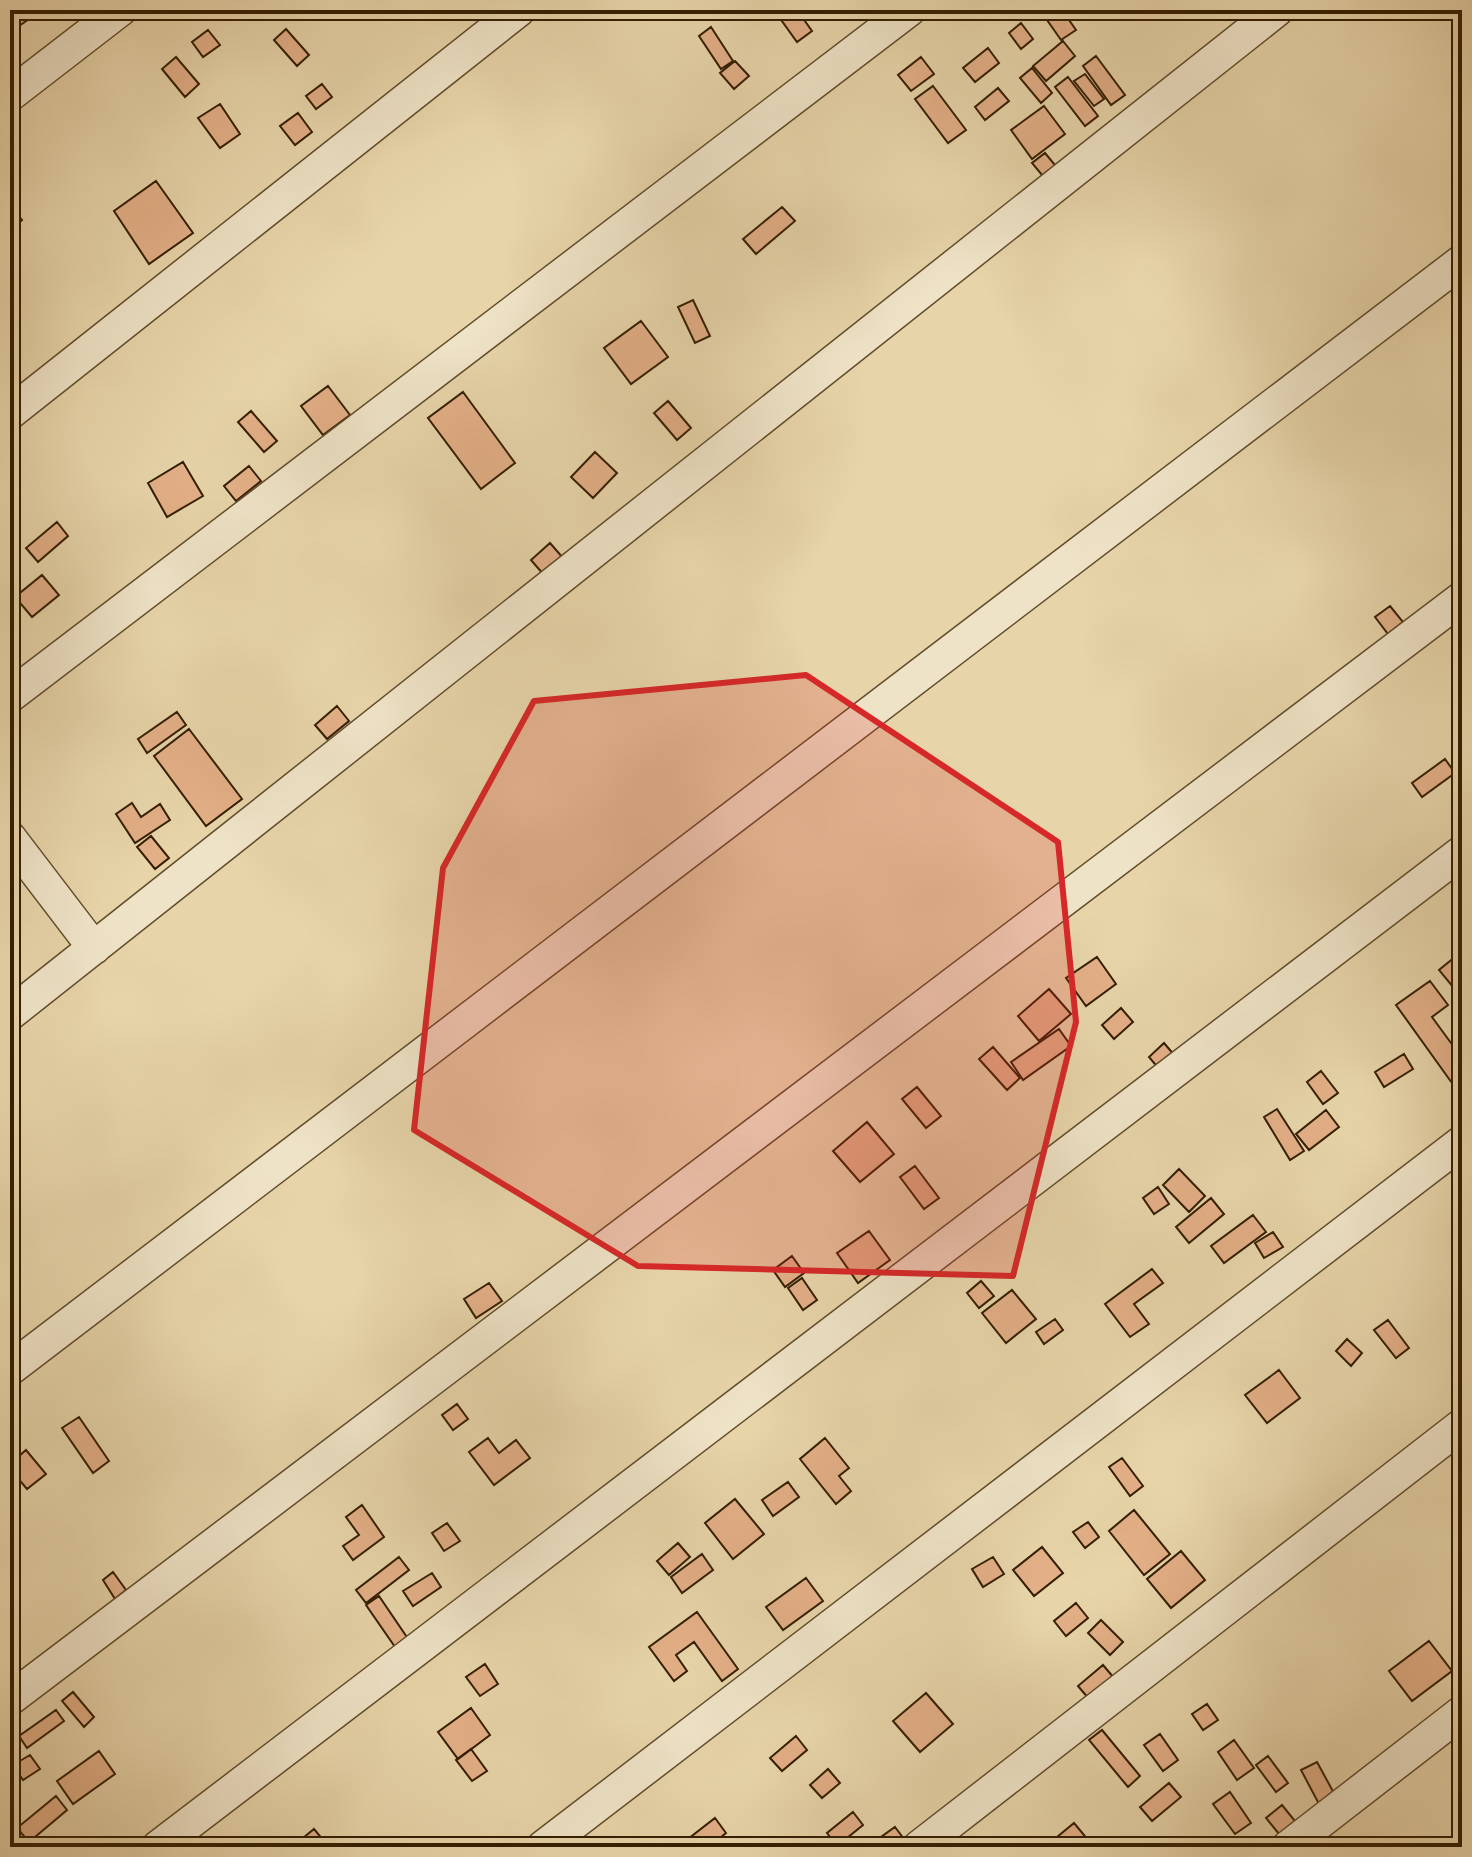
<svg xmlns="http://www.w3.org/2000/svg" width="1472" height="1857" font-family="'IM FELL Double Pica',serif">
<style>
.building{fill:#e3af87;stroke:#341e02;stroke-width:2}
.lines{fill:none;stroke-linecap:round;stroke-linejoin:round}
.minor-casing{stroke:#614c2c;stroke-width:35}
.minor{stroke:#efe3c7;stroke-width:32}
.marked{fill:#d62828;fill-opacity:0.2;stroke:#d62828;stroke-width:6;stroke-linejoin:round}
</style>
<rect width="100%" height="100%" fill="#e7d4a9"/>
<filter id="stains"><feTurbulence type="fractalNoise" baseFrequency=".0025" numOctaves="4"/><feColorMatrix values="0 0 0 0 .2 0 0 0 0 .09 0 0 0 0 .02 0 0 0 .5 -.17"/></filter>
<radialGradient id="worn" r=".72"><stop offset=".6" stop-color="#630" stop-opacity="0"/><stop offset="1" stop-color="#630" stop-opacity=".3"/></radialGradient>
<path class="building" d="M10 10H38L39 12 19 26Z
M774 10H797L812 31 797 42Z
M1040 10H1062L1076 30 1061 40Z
M1021 23 1033 39 1021 49 1009 33Z
M711 27 733 61 721 69 699 36Z
M286 29 309 55 297 66 274 40Z
M208 30 220 45 203 57 192 42Z
M1063 41 1075 56 1046 81 1033 66Z
M988 48 999 63 975 82 963 68Z
M1096 56 1125 95 1111 105 1083 66Z
M176 57 199 84 185 97 162 69Z
M921 57 934 74 911 91 898 75Z
M735 61 749 76 734 89 720 73Z
M1032 68 1052 93 1041 103 1020 78Z
M1085 74 1104 99 1094 106 1074 81Z
M1068 77 1098 116 1085 126 1055 87Z
M322 84 332 97 316 109 306 96Z
M933 86 966 130 948 143 915 99Z
M998 88 1009 101 985 120 975 107Z
M220 104 240 134 220 148 198 118Z
M1044 106 1065 134 1032 159 1011 130Z
M298 113 312 132 295 145 280 126Z
M1045 153 1060 171 1047 181 1032 163Z
M156 181 193 233 149 264 114 211Z
M10 204 22 220 10 230Z
M782 207 795 221 756 254 743 239Z
M693 300 710 336 695 343 678 307Z
M641 321 668 357 631 384 604 348Z
M328 386 350 415 323 435 301 406Z
M463 392 515 463 481 489 428 418Z
M668 401 691 428 677 440 654 413Z
M251 411 277 441 264 452 238 422Z
M595 452 617 473 593 498 571 477Z
M183 462 203 496 167 517 148 483Z
M249 466 261 481 236 501 224 486Z
M57 522 68 536 38 562 26 548Z
M550 543 563 558 544 575 531 560Z
M42 575 59 595 32 617 15 597Z
M1390 606 1403 622 1388 634 1375 617Z
M337 706 349 721 327 739 315 725Z
M177 712 186 725 147 753 138 739Z
M189 729 242 799 206 826 154 756Z
M1445 759 1455 773 1422 797 1412 783Z
M132 803 141 817 160 804 170 820 135 843 116 814Z
M151 836 169 858 155 869 137 847Z
M1097 957 1116 984 1086 1006 1066 978Z
M1455 957 1462 965V998L1439 970Z
M1430 981 1448 1005 1432 1017 1462 1058V1097L1396 1005Z
M1049 989 1071 1014 1039 1041 1018 1016Z
M1121 1008 1133 1022 1114 1039 1102 1025Z
M1059 1029 1071 1046 1023 1080 1011 1062Z
M1164 1043 1175 1056 1160 1070 1149 1057Z
M993 1047 1020 1078 1007 1090 979 1059Z
M1404 1054 1413 1069 1384 1087 1375 1072Z
M1321 1071 1338 1093 1323 1104 1307 1082Z
M917 1087 941 1116 926 1128 902 1099Z
M1277 1109 1304 1151 1290 1160 1264 1117Z
M1326 1110 1339 1127 1309 1150 1296 1134Z
M867 1122 894 1154 860 1182 833 1151Z
M915 1166 939 1198 924 1209 900 1177Z
M1179 1169 1205 1196 1189 1212 1163 1185Z
M1158 1187 1169 1204 1154 1214 1143 1198Z
M1211 1198 1224 1214 1189 1243 1176 1227Z
M1253 1215 1266 1232 1224 1263 1211 1246Z
M869 1231 890 1260 858 1283 837 1253Z
M1273 1232 1283 1247 1264 1258 1255 1243Z
M792 1256 804 1273 785 1287 773 1270Z
M1152 1269 1163 1283 1134 1304 1149 1324 1130 1337 1105 1304Z
M802 1278 817 1300 803 1310 788 1288Z
M981 1281 994 1296 979 1308 967 1293Z
M489 1283 502 1301 476 1318 464 1299Z
M1012 1290 1036 1319 1006 1343 982 1313Z
M1055 1319 1063 1330 1044 1344 1036 1332Z
M1388 1320 1409 1348 1396 1358 1374 1330Z
M1347 1339 1362 1353 1351 1366 1336 1351Z
M1279 1370 1300 1398 1267 1423 1245 1395Z
M457 1404 468 1419 453 1430 442 1415Z
M79 1417 109 1461 93 1473 62 1428Z
M488 1438 499 1453 516 1440 530 1458 494 1485 469 1452Z
M825 1438 849 1468 839 1476 851 1491 836 1504 800 1459Z
M26 1450 46 1474 27 1489 10 1469V1464Z
M1122 1458 1143 1486 1130 1496 1109 1467Z
M788 1482 799 1497 773 1516 762 1500Z
M735 1499 764 1534 733 1559 705 1523Z
M362 1505 384 1537 353 1560 343 1546 359 1535 346 1517Z
M1134 1510 1170 1554 1144 1575 1109 1531Z
M1088 1522 1099 1537 1085 1548 1073 1532Z
M447 1523 460 1541 444 1551 432 1533Z
M678 1543 690 1557 669 1575 657 1561Z
M1042 1547 1063 1573 1034 1596 1013 1570Z
M1181 1551 1205 1580 1171 1608 1147 1579Z
M702 1554 713 1570 682 1593 671 1577Z
M399 1557 409 1570 366 1603 356 1590Z
M993 1557 1004 1574 983 1587 972 1569Z
M113 1572 126 1590 115 1599 103 1580Z
M432 1573 441 1587 413 1606 403 1591Z
M806 1578 823 1601 783 1630 766 1607Z
M379 1596 417 1652 404 1660 366 1605Z
M1076 1603 1088 1618 1066 1636 1054 1621Z
M697 1612 738 1669 722 1681 694 1642 676 1655 687 1671 674 1681 649 1647Z
M1101 1620 1123 1642 1110 1655 1088 1633Z
M1429 1641 1452 1671 1412 1701 1389 1671Z
M485 1664 498 1684 480 1696 466 1677Z
M1103 1665 1114 1678 1089 1699 1078 1686Z
M73 1692 94 1717 84 1727 62 1701Z
M926 1693 953 1724 920 1752 893 1721Z
M1207 1704 1218 1720 1203 1730 1192 1714Z
M471 1708 490 1735 458 1759 438 1732Z
M56 1710 64 1721 27 1748 19 1736Z
M1102 1730 1140 1776 1128 1787 1089 1740Z
M1160 1734 1178 1760 1163 1771 1144 1745Z
M796 1736 807 1750 782 1771 770 1758Z
M1234 1740 1254 1768 1237 1780 1218 1752Z
M471 1749 487 1771 472 1781 456 1760Z
M99 1751 115 1774 73 1804 57 1781Z
M30 1755 40 1769 23 1780 13 1765Z
M1268 1756 1288 1783 1276 1792 1256 1765Z
M1317 1762 1335 1795 1319 1804 1301 1770Z
M828 1769 840 1783 822 1798 810 1785Z
M1169 1783 1181 1797 1152 1821 1140 1807Z
M1230 1792 1251 1823 1235 1834 1213 1804Z
M56 1796 67 1810 29 1842 17 1828Z
M1282 1805 1295 1821 1279 1834 1266 1818Z
M853 1812 863 1825 837 1846 827 1833Z
M715 1818 726 1833 709 1847H694L688 1839Z
M1074 1823 1094 1847H1045Z
M895 1827 907 1843 901 1847H867Z
M314 1829 329 1847H292Z"/>
<g class="lines">
<defs>
<path id="minor" d="M10 95 120 10
M10 413 519 10
M10 696 909 10
M10 838 94 948
M10 1014 1277 10
M10 1369 1462 261
M10 1699 1462 598
M158 1847 1462 852
M543 1847 1462 1142
M919 1847 1462 1425
M1288 1847 1462 1712"/>
</defs>
<use href="#minor" class="minor-casing"/>
<use href="#minor" class="minor"/>
</g>
<path class="marked" d="M806 675 1058 842 1076 1022 1013 1276 638 1266 414 1130 443 868 534 701Z"/>
<rect width="1472" height="1857" fill="none" stroke="#e7d4a9" stroke-width="40"/>
<rect x="12" y="12" width="1448" height="1833" fill="none" stroke="#341e02" stroke-width="4"/>
<rect x="20" y="20" width="1432" height="1817" fill="none" stroke="#341e02" stroke-width="2"/>
<rect width="100%" height="100%" filter="url(#stains)"/>
<rect width="100%" height="100%" fill="url(#worn)"/>
</svg>
